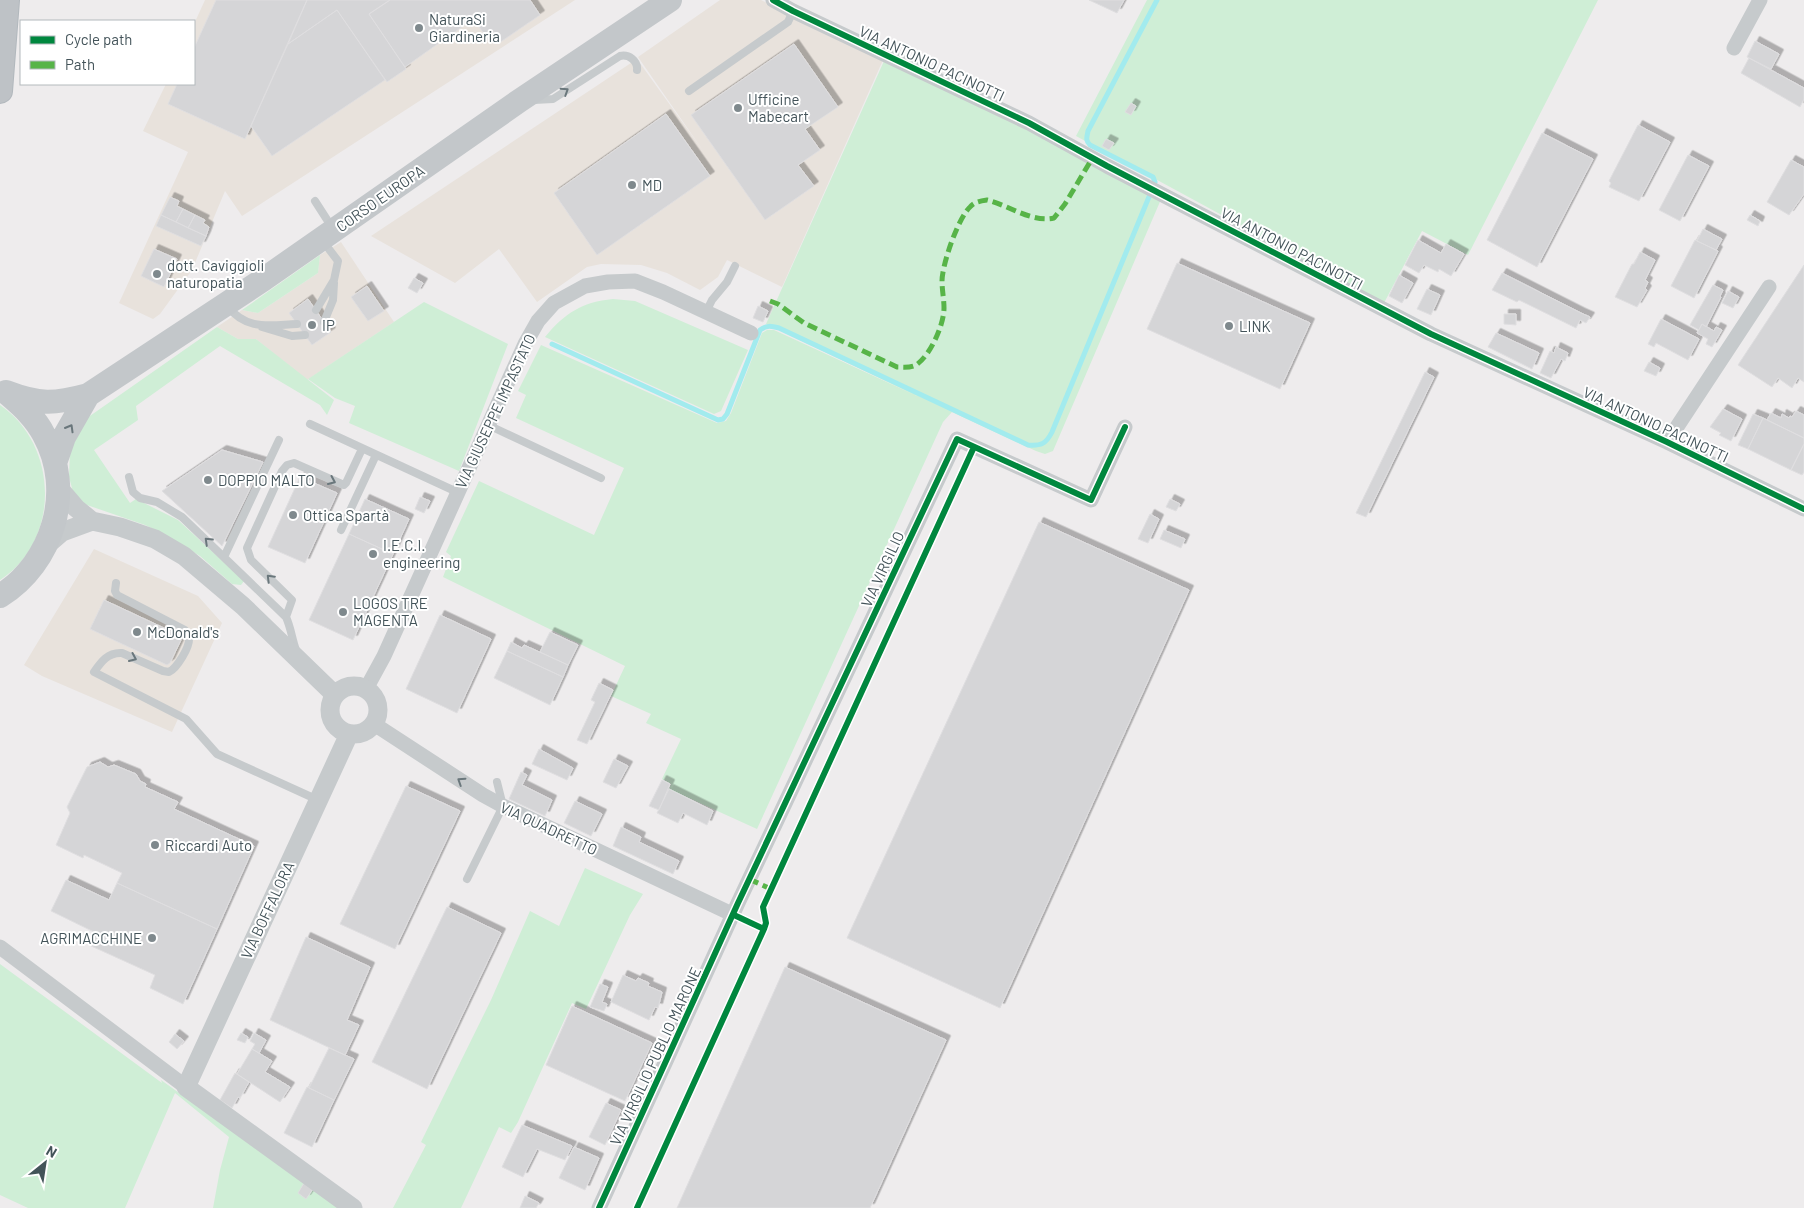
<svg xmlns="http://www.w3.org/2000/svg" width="1804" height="1208" font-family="Barlow,sans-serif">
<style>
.commercial{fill:#e8e2dc}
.green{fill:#cfeed6}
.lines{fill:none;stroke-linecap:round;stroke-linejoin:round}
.stream{stroke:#a2ebee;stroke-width:5}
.building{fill:#d5d5d7;stroke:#dfdee0;filter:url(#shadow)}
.trunk-casing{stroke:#b2b8bd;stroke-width:26}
.service{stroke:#c6cacc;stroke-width:8}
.minor{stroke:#c6cacc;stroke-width:15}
.tertiary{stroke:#c6cacc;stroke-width:19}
.primary{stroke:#c3c7ca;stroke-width:24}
.trunk{stroke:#bec2c6;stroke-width:24}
.quiet{stroke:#57b448;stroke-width:5;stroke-dasharray:10 5;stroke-linecap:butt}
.cycleway-casing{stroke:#fff;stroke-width:9}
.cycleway{stroke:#00873e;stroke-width:6}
.oneway{stroke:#6a777c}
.oneway2{stroke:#69767b}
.poi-dot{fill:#7f898d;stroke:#fff;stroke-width:2}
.labels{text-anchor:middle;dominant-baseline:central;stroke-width:4;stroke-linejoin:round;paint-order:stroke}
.poi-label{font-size:15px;fill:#435359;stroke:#fff;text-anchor:start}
.street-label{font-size:15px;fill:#435359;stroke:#fff}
</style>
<defs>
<filter id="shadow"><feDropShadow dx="4.5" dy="-4.5" stdDeviation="0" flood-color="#0004"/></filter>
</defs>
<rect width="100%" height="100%" fill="#eeeced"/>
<path class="commercial" d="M205 0H575L242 216 225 191 192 270 160 314 153 319 119 303 188 152 143 131 166 84H194V24Z
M720 0H761L883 60 782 287 727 260 718 277 700 290 667 273 641 265 601 264 587 267 537 302 499 249 455 283 371 236 637 59 704 152 638 57Z
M341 242 394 322 307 380 256 339H238L217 327 242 310 258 313 318 273 320 255Z
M94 549 198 596 222 623 172 732 42 676 24 665Z"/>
<path class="green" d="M1147 0H1598L1468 255 1422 231 1384 303 1076 136Z
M884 61 1035 130 1162 197 1053 451 1045 454 1036 451 952 412 943 422 757 829 669 789 671 784 662 779 681 739 646 723 651 714 611 696 625 666 443 577 451 556 446 552 479 481 594 535 624 468 516 418 526 395 518 391 541 345 717 423 726 421 731 413 762 333 767 330H774L917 396 766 324Z
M320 255 318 273 258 313 242 310Z
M613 299 635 301 748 350 721 411 714 414 545 337C565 313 582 302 613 299Z
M424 302 508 344 459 471 349 423 355 406 335 398 308 379Z
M217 327 238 339H256L334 400 327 415 320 405 220 346 136 406 138 420 94 450 130 503 136 499 178 520 244 581 241 585 232 584 200 556 162 533 145 525 87 505 78 499 73 492 69 477 70 451 87 418Z
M0 405C59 445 61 541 0 580Z
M585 868 643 894 630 915 586 1009 572 1003 518 1122 511 1133 499 1127 461 1208H393L426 1145 421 1142 491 1000 530 911 559 926Z
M0 964 162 1083 161 1080 340 1208H213L220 1170 229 1137 175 1093 125 1208H28L0 1195Z"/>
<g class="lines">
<path class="stream" d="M1155 182 1153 177 1090 145C1085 140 1087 137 1088 131L1157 0
M552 344 718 420 723 419 727 414 760 330C767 325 771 326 779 328L1028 445C1041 446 1046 444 1052 432L1151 192"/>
</g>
<path class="building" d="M216 0H307L245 139 168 104 177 84H194V48Z
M307 0H390L369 14 406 69 387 82 337 10 288 44Z
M390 0H530L540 15 499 43 494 35 488 39 473 19 405 67 369 14Z
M1089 0H1124L1117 13Z
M337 10 385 80 272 156 251 126 288 44Z
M1755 41 1779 54 1771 69 1747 57Z
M794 44 838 107 805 129 820 150 798 165 814 186 765 220 691 115Z
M1749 58 1804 88V99L1800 107 1741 73Z
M1131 103 1136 106 1131 115 1125 112Z
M666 114 710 176 597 255 554 193Z
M1638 125 1670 142 1639 201 1609 187 1611 183 1609 181Z
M1542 133 1593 159 1537 267 1487 240Z
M1106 139 1114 143 1109 150 1102 146Z
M1688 155 1709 166 1680 221 1659 210Z
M1791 160 1804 167V194L1789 215 1767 202Z
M170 197 179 201 177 206 183 209 176 222 161 215Z
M183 209 195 215 188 228 176 222Z
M161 215 206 236 201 246 156 226Z
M195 215 205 220 203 223 209 227 206 236 188 228Z
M1750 215 1760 221 1758 226 1747 220Z
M1703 229 1722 239 1716 250 1697 241Z
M1418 240 1441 253 1446 244 1464 254 1451 276 1439 269 1438 272 1424 265 1419 273 1405 265Z
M1695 240 1718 251 1694 298 1671 286Z
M154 249 177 259 164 287 141 276Z
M1640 252 1655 260 1645 280 1648 282 1645 288 1647 290 1637 307 1615 297 1632 264H1634Z
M1177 263 1310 323 1280 389 1147 329Z
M1804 265V382L1798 378 1792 388 1778 378 1772 387 1738 365Z
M1502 273 1581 313 1590 317 1586 323 1580 320 1576 328 1519 300 1517 302 1492 290Z
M1399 275 1413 283 1402 303 1389 296Z
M414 278 423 283 417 293 408 288Z
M1713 285 1723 290 1720 296 1721 297 1706 327 1702 324 1699 330 1690 325Z
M367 286 384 311 368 321 351 297Z
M1427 289 1440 295 1431 315 1417 309Z
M1728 291 1739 297 1733 308 1722 303Z
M308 299 331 332 312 345 289 313Z
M758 306 768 311 763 322 753 318Z
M1504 314H1516V325L1504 324Z
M1661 319 1699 339 1688 360 1656 343 1654 347 1648 344Z
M1702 324 1714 331 1716 327 1722 330 1712 347 1706 344 1708 339 1697 333Z
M1496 333 1539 353 1532 369 1488 347Z
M1556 347 1568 353 1565 361 1561 359 1551 378 1540 373 1550 351 1554 353Z
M1649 362 1660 368 1656 376 1644 371Z
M1425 372 1434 377 1366 517 1356 513Z
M1723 409 1742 419 1731 441 1719 435 1721 433 1710 427Z
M1796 411 1804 415V438L1767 420 1771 413 1781 418 1782 414 1789 418 1790 416 1792 417Z
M1753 414 1763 418 1748 449 1738 445Z
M1763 418 1804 438V444L1791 470 1748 449Z
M1804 444V472L1802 475 1791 470Z
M222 450 263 462 222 546 162 491Z
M300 477 337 493 305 563 268 547Z
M420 497 430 501 424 513 415 509Z
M365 499 409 519 393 554 349 534Z
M1170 499 1180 504 1176 511 1166 507Z
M1150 514 1159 519 1148 543 1138 539Z
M1039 522 1189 590 1000 1008 847 938Z
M1164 530 1185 539 1181 548 1160 539Z
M349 534 393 554 353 640 309 620Z
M104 600 179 635 181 640 170 663 167 665 90 629Z
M440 615 491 639 457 713 406 689Z
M550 632 578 645 568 665 540 652Z
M511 642 522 648 524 645 568 665 563 677 507 651Z
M507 651 563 677 550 705 494 678Z
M599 683 613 690 587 744 577 740 595 702 591 700Z
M539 749 573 768 567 780 532 764Z
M614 759 628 766 616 788 603 782Z
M100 762 108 767 114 765 136 774 140 781 146 784 145 787 178 802 174 809 254 846 217 929 117 883 122 873 84 855 83 858 56 845 70 813 67 807 87 767Z
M521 772 527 775 522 785 552 800 545 816 509 799Z
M662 780 670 784 659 810 649 806Z
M406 786 460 811 395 949 340 924Z
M669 789 713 811 707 825 683 813 678 823 657 813Z
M575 801 602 814 591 836 564 823Z
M621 827 641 837 639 842 679 861 673 874 613 846Z
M66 880 109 900 117 883 217 929 183 1004 150 988 155 975 89 945 94 932 51 911Z
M447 907 501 933 427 1089 372 1062Z
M306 937 370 967 347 1020 359 1025 345 1055 270 1020Z
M785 967 946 1040 870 1208H677Z
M623 975 636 981 638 978 649 983 648 986 662 992 658 1008 655 1007 649 1020 611 1002Z
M600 984 608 987 602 1002 607 1004 604 1011 590 1007Z
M572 1006 652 1043 625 1101 546 1065Z
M241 1033 248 1037 245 1043 237 1040Z
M254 1033 266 1040 259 1053 252 1049 255 1044 250 1041Z
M175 1034 184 1041 177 1049 169 1042Z
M329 1048 354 1059 334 1100 309 1088Z
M252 1049 272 1061 265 1072 290 1087 280 1102 237 1074Z
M235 1073 249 1082 240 1098 238 1097 232 1108 220 1100Z
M307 1087 334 1100 312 1147 284 1133Z
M606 1103 621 1110 605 1145 589 1137Z
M522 1125 572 1146 565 1160 537 1149 523 1177 502 1167Z
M574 1147 599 1158 585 1190 559 1178Z
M304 1183 313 1189 306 1199 298 1193Z
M525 1196 539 1203 536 1208H520Z"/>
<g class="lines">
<defs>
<path id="trunk" d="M0 91 7 0"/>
</defs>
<use href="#trunk" class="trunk-casing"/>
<path class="service" d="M689 91 788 22 793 11
M534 100 553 99 620 56C629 54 638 61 637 70
M315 201 333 229
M227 306C247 331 269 325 297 324
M316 310 334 280 338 261 322 240
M706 312 712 300 727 282 735 266
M324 322 333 300 334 283
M262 327 292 336 305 335
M310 424 457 492
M488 425 601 478
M129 477 133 492 140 498 157 502 182 517 286 617C291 628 292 639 296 650
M341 530 376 455
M224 557 279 440
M116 583 115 591 117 595 185 630C186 632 188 635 189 638 190 647 177 668 169 672L163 671 122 653C108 652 101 662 94 672L186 719 217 754 318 800
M286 617 292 600 251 560 247 548 282 471 287 465 294 463 344 485 346 483 362 449
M467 879 503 806 497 782"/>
<path class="minor" d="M773 0 793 11 1029 123 1107 166 1431 334 1667 442 1804 509
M1734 48 1760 0
M1667 442 1769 287
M366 689 384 656 525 344 538 321 554 303 585 286 608 282 635 281 663 292 751 333
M374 724 483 795 503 806 734 915
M0 947 186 1087
M599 1208 738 903 957 439 1091 500 1125 427"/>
<path class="tertiary" d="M58 487 76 508 92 521 120 527 155 539 184 556 243 606 335 695
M47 545 62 532 92 521
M330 710a24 24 0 1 1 48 0a24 24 0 1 1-48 0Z
M349 734 186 1087 353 1208"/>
<path class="primary" d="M6 392C40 405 54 404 88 395L264 279 519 101 670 0
M55 463 64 437 88 395
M0 596C53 563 75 491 44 435 36 419 23 407 9 395"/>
<use href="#trunk" class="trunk"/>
<path class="quiet" d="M770 301 778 304 804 323 897 367C903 367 910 368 916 365 930 356 944 325 944 308 944 299 942 290 942 281 942 265 958 218 970 207 974 202 980 201 987 200 1008 205 1032 223 1054 218L1065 204 1093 157
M749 879 771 889"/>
<defs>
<path id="cycleway" d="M773 0 793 11 1029 123 1107 166 1431 334 1667 442 1804 509
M764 929 766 923 763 907 974 447
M599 1208 738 903 957 439 1091 500 1125 427
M637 1208 764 929 734 915"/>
</defs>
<use href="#cycleway" class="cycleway-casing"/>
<use href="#cycleway" class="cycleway"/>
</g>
<defs><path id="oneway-chevron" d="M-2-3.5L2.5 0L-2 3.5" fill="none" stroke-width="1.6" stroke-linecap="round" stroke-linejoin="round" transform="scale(1.25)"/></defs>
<g class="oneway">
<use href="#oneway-chevron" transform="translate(565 91) rotate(-33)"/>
<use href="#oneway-chevron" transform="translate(332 481) rotate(24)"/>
<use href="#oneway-chevron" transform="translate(208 541) rotate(-136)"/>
<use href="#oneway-chevron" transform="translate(270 578) rotate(-135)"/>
<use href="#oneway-chevron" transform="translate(133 658) rotate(24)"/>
<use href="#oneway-chevron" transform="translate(461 781) rotate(-147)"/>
</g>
<use class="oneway2" href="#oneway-chevron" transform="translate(70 428) rotate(-60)"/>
<g class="poi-dot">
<circle cx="419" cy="28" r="5"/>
<circle cx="738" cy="108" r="5"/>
<circle cx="632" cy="185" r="5"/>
<circle cx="157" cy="274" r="5"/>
<circle cx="312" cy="325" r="5"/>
<circle cx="1229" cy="326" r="5"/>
<circle cx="208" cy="480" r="5"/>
<circle cx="293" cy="515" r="5"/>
<circle cx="373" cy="554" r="5"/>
<circle cx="343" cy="612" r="5"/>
<circle cx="137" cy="632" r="5"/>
<circle cx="155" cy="845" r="5"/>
<circle cx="152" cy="938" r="5"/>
</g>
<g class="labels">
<g class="poi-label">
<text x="429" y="19">NaturaSi<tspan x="429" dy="17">Giardineria</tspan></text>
<text x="748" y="99">Ufficine<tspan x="748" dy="17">Mabecart</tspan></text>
<text x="642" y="185">MD</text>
<text x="167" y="265">dott. Caviggioli<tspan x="167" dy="17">naturopatia</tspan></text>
<text x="322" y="325">IP</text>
<text x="1239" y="326">LINK</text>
<text x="218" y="480">DOPPIO MALTO</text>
<text x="303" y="515">Ottica Spartà</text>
<text x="383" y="545">I.E.C.I.<tspan x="383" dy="17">engineering</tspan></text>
<text x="353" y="603">LOGOS TRE<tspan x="353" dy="17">MAGENTA</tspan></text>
<text x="147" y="632">McDonald's</text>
<text x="165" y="845">Riccardi Auto</text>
<text x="142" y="938" text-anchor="end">AGRIMACCHINE</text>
</g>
<g class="street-label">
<text transform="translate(932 63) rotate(25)">VIA ANTONIO PACINOTTI</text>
<text transform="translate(380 198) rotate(-35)">CORSO EUROPA</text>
<text transform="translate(1292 248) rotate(28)">VIA ANTONIO PACINOTTI</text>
<text transform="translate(495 411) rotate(-65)">VIA GIUSEPPE IMPASTATO</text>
<text transform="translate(1656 424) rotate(25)">VIA ANTONIO PACINOTTI</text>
<text transform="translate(882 569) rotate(-65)">VIA VIRGILIO</text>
<text transform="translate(549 828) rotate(25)">VIA QUADRETTO</text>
<text transform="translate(267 910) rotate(-65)">VIA BOFFALORA</text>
<text transform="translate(655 1056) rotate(-65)">VIA VIRGILIO PUBLIO MARONE</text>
</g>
</g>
<rect x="20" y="20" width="175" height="65" fill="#ffffff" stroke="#b4babd"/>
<rect x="30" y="36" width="25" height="8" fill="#00873e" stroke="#b4babd"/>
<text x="65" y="45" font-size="15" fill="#435359">Cycle path</text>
<rect x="30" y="61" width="25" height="8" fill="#57b448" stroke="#b4babd"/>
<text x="65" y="70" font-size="15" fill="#435359">Path</text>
<g transform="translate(45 1163) rotate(30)" stroke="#ffffff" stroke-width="4" paint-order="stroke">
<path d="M0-4L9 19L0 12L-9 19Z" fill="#435359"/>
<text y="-8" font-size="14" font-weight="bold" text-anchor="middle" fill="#435359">N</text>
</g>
</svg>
